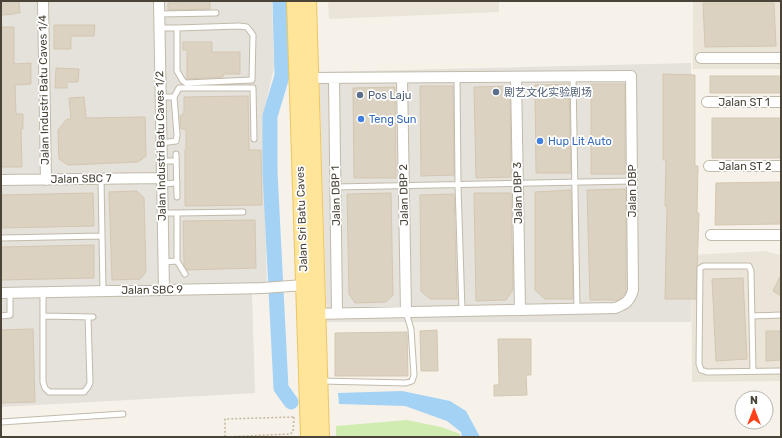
<svg xmlns="http://www.w3.org/2000/svg" width="782" height="438" font-family="Rubik,'Noto Sans SC',sans-serif">
<style>
.residential{fill:#eae5d8}
.industrial{fill:#e5e1db}
.green{fill:#d0ecb1}
.water{fill:#a3d2f5}
.lines{fill:none;stroke-linecap:round;stroke-linejoin:round}
.river{stroke:#a3d2f5;stroke-width:15}
.building{fill:#dbd2c1;stroke:#d4c7b1}
.lane-casing{stroke:#c2bbab;stroke-width:7}
.street-casing{stroke:#c2bbab;stroke-width:12}
.primary-casing{stroke:#ecc662;stroke-width:18}
.path{stroke:#c5b79c;stroke-width:1.5;stroke-dasharray:2 2;stroke-linecap:butt}
.lane{stroke:#fff;stroke-width:5}
.street{stroke:#fff;stroke-width:10}
.primary{stroke:#ffe59a;stroke-width:16}
.service-dot{fill:#5c6f8a;stroke:#fff;stroke-width:1.5}
.shop-dot{fill:#3f7fe0;stroke:#fff;stroke-width:1.5}
.labels{text-anchor:middle;dominant-baseline:central;stroke-width:3.5;stroke-linejoin:round;paint-order:stroke}
.street-label{font-size:11px;fill:#4a4337;stroke:#fff}
.service-label{font-size:11px;fill:#4e5e75;stroke:#fff;text-anchor:start}
.shop-label{font-size:11px;fill:#366cbe;stroke:#fff;text-anchor:start}
</style>
<rect width="100%" height="100%" fill="#f6f2ea"/>
<path class="residential" d="M328 1H499V12L329 19Z
M693 1H781V69H693Z
M765 251 781 255V381L692 382 691 255Z"/>
<path class="industrial" d="M1 1H272L274 67 263 117 267 292 252 294 255 393 1 407Z
M691 63V322H327L319 72Z"/>
<path class="green" d="M407 420 441 427 460 434V437H336V426Z"/>
<path class="water" d="M402 391 450 401 466 411 480 437H462L461 432 447 421 405 406 339 404 338 393Z"/>
<g class="lines">
<path class="river" d="M280 1 282 76 270 116V172L281 388 291 402"/>
</g>
<path class="building" d="M1 1H19L20 13H14L15 14 1 15Z
M179 1H210V9L168 10V3H179Z
M703 3H774L776 46 705 47Z
M54 25H95L94 36H71V49H54Z
M1 27H14V64L31 63V84L15 85 16 114H23V129H21L22 167H1Z
M183 42H212V52H240V74H223V77L187 79V50H183Z
M56 68 79 69 78 82H67V88H55Z
M663 74 695 75V166H698L697 213H699L696 299H665L667 206H665L666 160H663Z
M710 76H781V93H710Z
M569 84 571 173H536L535 85Z
M591 84H625V174H591Z
M420 86H453L454 175 421 176Z
M510 86 511 177 476 178 474 87Z
M395 87 396 178H354L353 88Z
M248 96 249 150H261L262 205 185 206V150H186V129H181L180 116 184 113V97Z
M84 97 86 118 145 117 146 156 138 162 68 165 59 159 58 130 67 119H71L69 98Z
M712 118H781V158H712Z
M781 182V224L715 225 716 183Z
M626 189V292L622 297 618 300H590L587 190Z
M571 190 573 299H545L535 290V192Z
M137 191 144 198 146 272 140 279 112 280 109 192Z
M93 193 94 226 1 228V195Z
M391 193 393 295 386 302 355 303 349 294 347 194Z
M474 193H511L513 290 506 300 476 301Z
M454 194 457 299H430L421 291 420 195Z
M255 220 256 268 187 270 184 264 183 221Z
M94 245V278L1 280V247Z
M781 275V296L773 291Z
M743 278 747 359 716 361 712 279Z
M33 329 35 402 1 403V330Z
M437 330 438 371H421L420 331Z
M766 331H781V360L766 361Z
M407 332 408 376H335V333Z
M498 339H531V375H526L527 395 494 396V385H499Z"/>
<g class="lines">
<defs>
<path id="lane" d="M159 14 216 13
M239 26 247 27 253 35 252 80 186 83 183 81 177 71V28Z
M159 28H177
M457 77 458 185 462 311
M573 77 577 308
M160 97H174
M161 143 176 141 177 135 174 97 179 88H253L254 139
M176 154 177 197
M161 161H176
M101 179 103 291
M162 184 177 183
M335 187 632 181
M162 213H177V261L185 274
M177 213 243 212
M1 238 102 236
M163 262 177 261
M43 292V382L45 388 49 392H84L88 387 90 383 88 317
M1 316 10 315V293
M43 316 93 317
M752 316 781 315
M753 371 751 271 749 266H704L700 268 699 364 701 370 707 372 781 371
M321 381 406 383 412 381 414 375 411 329 406 312
M1 422 123 414"/>
<path id="street" d="M43 1 46 180
M159 1 164 290
M701 58H781
M516 77 520 310
M310 78 631 76 633 290C630 301 626 304 615 308L313 314
M334 78 337 313
M402 78 406 312
M707 102H781
M709 166H781
M1 180 162 178
M711 235H781
M1 293 263 288 304 285"/>
<path id="primary" d="M295 1 309 437
M308 1 321 437"/>
</defs>
<use href="#lane" class="lane-casing"/>
<use href="#street" class="street-casing"/>
<use href="#primary" class="primary-casing"/>
<path class="path" d="M294 417 293 432 290 434 225 437V419Z"/>
<use href="#lane" class="lane"/>
<use href="#street" class="street"/>
<use href="#primary" class="primary"/>
</g>
<g class="service-dot">
<circle cx="496" cy="92" r="4"/>
<circle cx="360" cy="95" r="4"/>
</g>
<g class="shop-dot">
<circle cx="361" cy="119" r="4"/>
<circle cx="540" cy="141" r="4"/>
</g>
<g class="labels">
<g class="street-label">
<text transform="translate(44 90) rotate(-91)">Jalan Industri Batu Caves 1/4</text>
<text x="744" y="102">Jalan ST 1</text>
<text transform="translate(161 146) rotate(-91)">Jalan Industri Batu Caves 1/2</text>
<text x="745" y="166">Jalan ST 2</text>
<text transform="translate(81 179) rotate(-1)">Jalan SBC 7</text>
<text transform="translate(632 191) rotate(-90)">Jalan DBP</text>
<text transform="translate(518 193) rotate(-91)">Jalan DBP 3</text>
<text transform="translate(404 195) rotate(-91)">Jalan DBP 2</text>
<text transform="translate(336 196) rotate(-91)">Jalan DBP 1</text>
<text transform="translate(302 219) rotate(-92)">Jalan Sri Batu Caves</text>
<text transform="translate(152 290) rotate(-1)">Jalan SBC 9</text>
</g>
<g class="service-label">
<text x="504" y="92">剧艺文化实验剧场</text>
<text x="368" y="95">Pos Laju</text>
</g>
<g class="shop-label">
<text x="369" y="119">Teng Sun</text>
<text x="548" y="141">Hup Lit Auto</text>
</g>
</g>
<rect width="782" height="438" fill="none" stroke="#4a4337" stroke-width="4"/>
<g transform="translate(754 410)"><circle r="19" fill="#ffffff" stroke="#b7b4af"/>
<path d="M0-3L7 15L0 10L-7 15Z" fill="#ff4018"/>
<text y="-6" font-size="11" font-weight="bold" text-anchor="middle" fill="#4a4337">N</text>
</g>
</svg>
